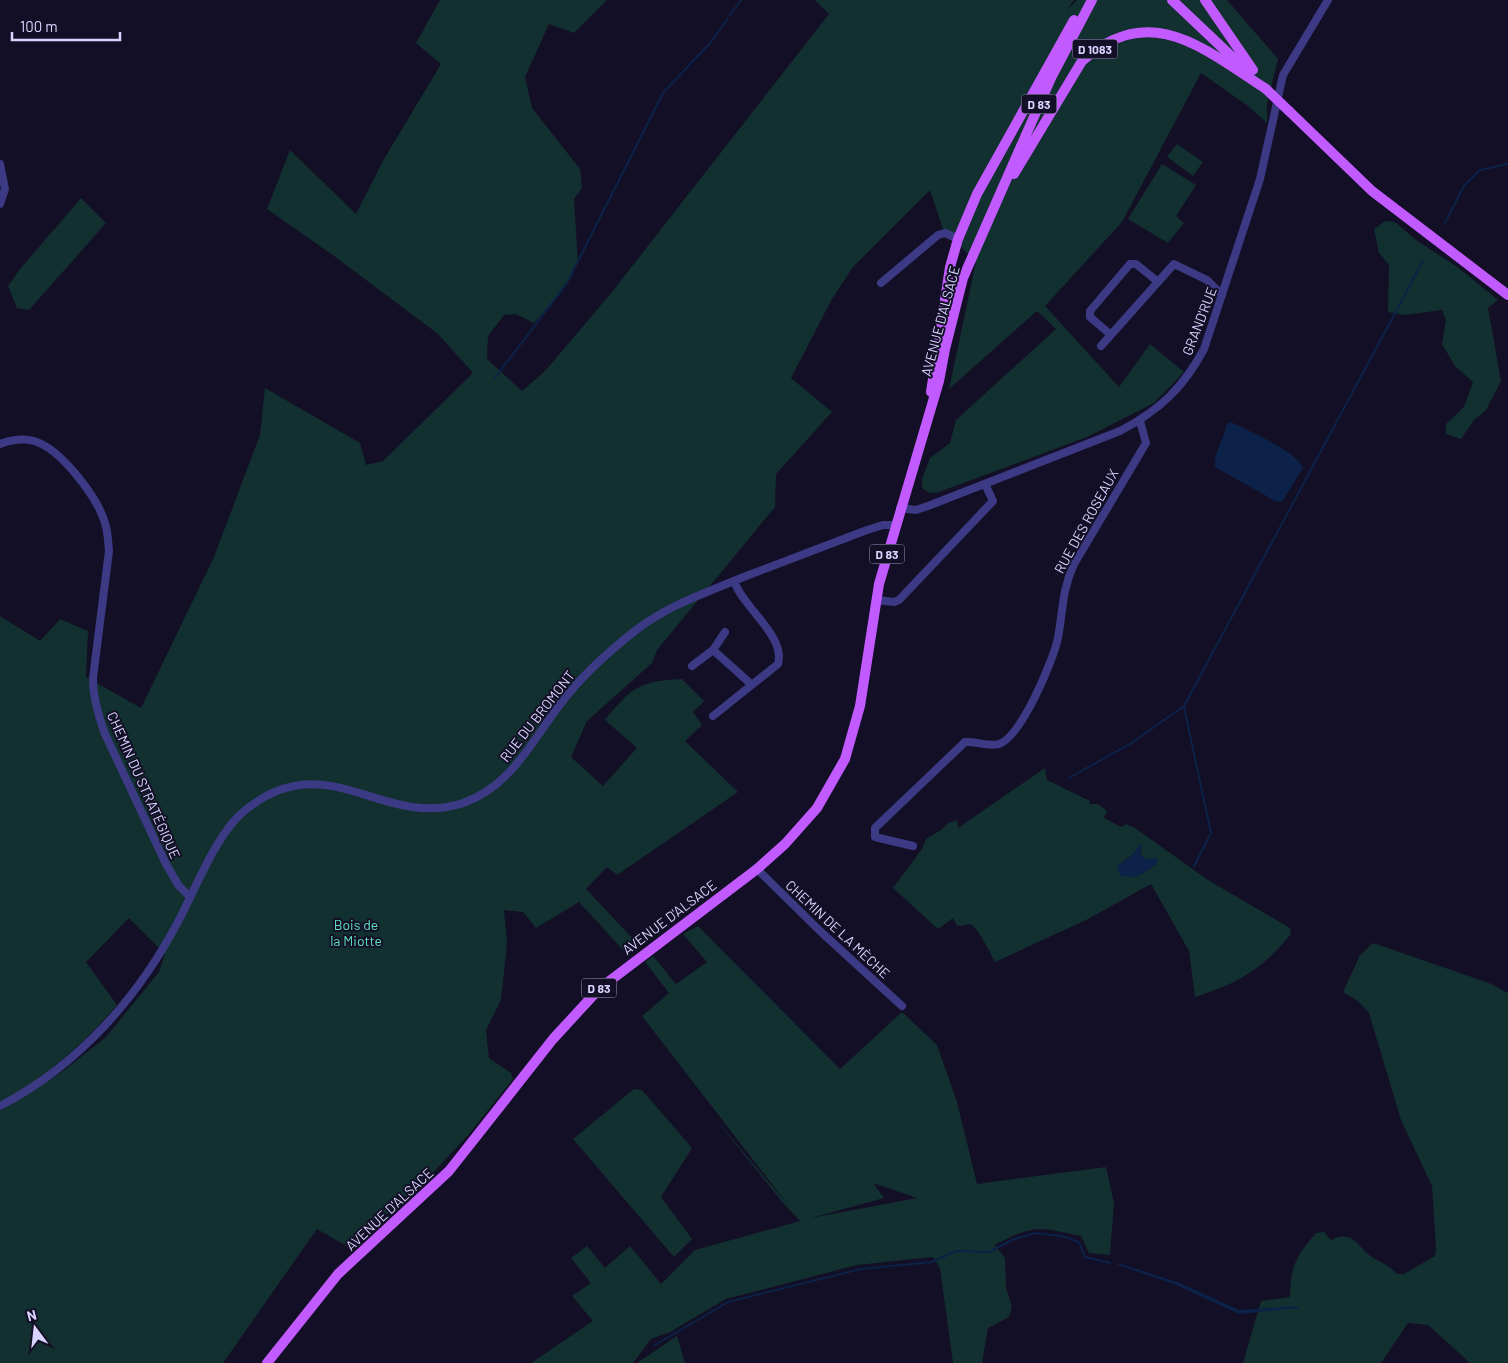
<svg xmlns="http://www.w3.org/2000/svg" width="1508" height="1363" font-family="Barlow,sans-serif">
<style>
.green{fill:#12302f;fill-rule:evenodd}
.water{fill:#0c2248}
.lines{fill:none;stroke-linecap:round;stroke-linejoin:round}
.stream{stroke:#0c2248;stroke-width:2}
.minor{stroke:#3d3a85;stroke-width:8}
.major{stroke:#c25bff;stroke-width:10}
.major-bridge{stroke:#c25bff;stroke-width:10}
.labels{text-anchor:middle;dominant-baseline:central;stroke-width:4;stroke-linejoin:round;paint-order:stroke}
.shield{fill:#130f26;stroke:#9e99be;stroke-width:1}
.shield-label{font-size:12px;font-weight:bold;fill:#d9d4ff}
.street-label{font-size:14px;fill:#d9d4ff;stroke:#130f26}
.park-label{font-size:14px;fill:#5fe0c0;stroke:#130f26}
</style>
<rect width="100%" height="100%" fill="#130f26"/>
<path class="green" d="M440 0H607L574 33 549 24 525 77 532 108 580 169 582 188 574 199 578 263 559 295 534 323 516 314 504 315 488 336 487 359 522 391 546 370 612 292 829 14 815 0H1074L1067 10 1077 0H1227L1278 59 1267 104V123L1248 106 1201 73 1122 222 1045 306 1119 387 1150 344 1184 372 1154 403 1087 437 939 492 930 493 922 488V479L930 458 950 443 956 420 1056 329 1037 311 949 389 976 262 943 229 930 190 853 267 832 299 791 378 832 412 776 474 775 507 657 650 652 663 587 721 571 757 603 786 637 748 605 720C632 687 639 681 682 679L704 701 693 712 702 725 685 741 738 792 617 875 607 867 586 889 635 941 624 951 579 902 536 928 523 912 504 910 507 943 501 1000 486 1030 489 1058 511 1073 513 1079 469 1134 427 1179 350 1248 317 1229 223 1363H0V1111L63 1071 105 1038 159 972 165 954 129 918 86 962 117 1005C84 1044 46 1078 0 1102V616L40 641 60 619 88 631 86 677 141 708 214 557 260 435 265 388 360 443 366 465 383 461 473 373 438 334 334 256 267 209 290 150 356 214 384 159 441 64 416 43Z
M1177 144 1203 162 1193 176 1167 157Z
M1162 164 1196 185 1176 216 1184 223 1168 243 1128 219Z
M81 198 106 223 29 310 17 308 8 286 20 269Z
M1385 221 1395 222 1416 240 1456 266 1498 300 1488 308 1501 381 1486 410 1474 420 1461 439 1446 434V424L1464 407 1473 382 1455 366 1442 344 1446 320 1442 310 1405 315 1388 312 1389 265 1379 253 1374 229Z
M1045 768 1047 780 1090 801 1089 804H1098L1107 811 1104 818 1121 827 1126 824 1135 828 1208 880 1290 928 1291 934C1262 970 1238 983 1195 997L1189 951 1151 884 1086 920 995 962C991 955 977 924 969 924 966 925 961 926 957 926L953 918 938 929 893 888 922 849 926 839 941 830 948 823 957 820 958 828ZM1141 845C1139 852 1140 855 1146 860L1151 859 1156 864 1142 874 1123 861 1130 857Z
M698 926 840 1069 902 1012 937 1045 957 1102 977 1184 1106 1167 1114 1203 1110 1255 1089 1253 1081 1236C1039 1227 1034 1224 995 1245L1005 1258 1006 1287 1012 1307 1009 1317 988 1328 982 1363H953L940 1268 933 1257 857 1265 726 1299 670 1332 651 1339 633 1363H531L593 1321 572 1296 591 1283 571 1258 587 1246 605 1268 630 1246 661 1284 695 1250 800 1221 784 1204 708 1110 788 1205 642 1016 669 993 645 962 653 956 676 984 707 962 683 934ZM873 1183 917 1198 811 1218 884 1198Z
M1373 943 1489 983 1508 993V1363H1470L1428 1325 1408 1323 1381 1363H1243L1261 1301 1290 1297C1290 1267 1296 1256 1316 1233L1324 1232 1331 1240C1351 1230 1356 1243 1368 1254 1377 1262 1386 1262 1397 1274H1404L1435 1256 1436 1248 1432 1186 1401 1120 1369 1013 1358 1001 1343 992 1360 955Z
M634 1089 642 1090 692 1148 661 1197 692 1239 674 1257 573 1139Z
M677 1336 685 1363H637Z"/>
<path class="water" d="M1231 422C1248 431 1297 451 1303 468L1282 502 1275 501 1215 467C1213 452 1225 439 1226 425Z
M1141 844 1142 846 1140 854 1146 860 1155 857 1158 860 1156 864 1142 874 1135 877 1121 876 1117 866 1130 857Z
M1118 1263 1180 1283 1239 1310 1298 1306 1299 1308 1239 1314 1174 1284 1118 1265Z"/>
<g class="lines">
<path class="stream" d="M730 15 741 0
M1445 223 1464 186 1480 170 1508 164
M495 378 567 283 663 93 711 42 728 18
M1184 707 1211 833 1194 866
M1069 778 1130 744 1184 706 1423 261
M655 1345 728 1302 861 1269 932 1262 956 1251 989 1252 1012 1240 1035 1233 1062 1236 1079 1242 1085 1257 1110 1263"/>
<path class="minor" d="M0 164 5 189 0 204
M881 283 938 235 945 233 958 239
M1111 335 1090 317V311L1130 264H1136L1157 281
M1101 346 1174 264 1207 280 1222 295
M0 444C11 440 23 438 34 441 60 448 96 496 104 520 108 530 108 541 109 551L93 678C93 698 98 715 105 734L166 864 179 886 190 897
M900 508 916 510 928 506 1120 431C1160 410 1183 388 1204 349L1260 179 1283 75 1328 0
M876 600 894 602 899 600 993 501 985 484
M713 650 725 632
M692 666 713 650 751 684
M713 716 778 664C786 636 743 608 734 581
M913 846 875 837V828L965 742C975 741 989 747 999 744 1021 737 1053 661 1058 638 1063 610 1062 590 1074 564L1146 443 1140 421
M757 869 820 931 902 1006
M0 1106C79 1065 139 997 180 918 196 887 217 834 243 812 326 742 382 830 463 803 516 785 536 731 570 692 589 669 612 649 636 630 669 605 703 594 741 578 783 562 825 546 867 530L883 525H895"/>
<path class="major" d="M1172 0 1249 73
M1205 0 1253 70
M1289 111 1372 191 1508 295
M1014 174 1082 61C1150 0 1204 49 1266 89
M931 392 950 267 958 239 977 194 1074 20
M267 1363 338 1274 449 1171 553 1039 599 989 757 869 785 844 817 808 845 759 860 706 879 584 939 381 945 349 963 278 1051 78 1092 0"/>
<path class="major-bridge" d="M1266 89 1289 111"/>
</g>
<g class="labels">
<g class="shield">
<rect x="1072.5" y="39.5" width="45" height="19" rx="4"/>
<rect x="1021.5" y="94.5" width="35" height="19" rx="4"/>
<rect x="869.5" y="544.5" width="35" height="19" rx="4"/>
<rect x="581.5" y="978.5" width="35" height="19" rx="4"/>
</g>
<g class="shield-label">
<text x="1095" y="49">D 1083</text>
<text x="1039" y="104">D 83</text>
<text x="887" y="554">D 83</text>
<text x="599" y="988">D 83</text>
</g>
<g class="street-label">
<text transform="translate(940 321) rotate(-75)">AVENUE D'ALSACE</text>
<text transform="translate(1199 321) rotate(-69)">GRAND'RUE</text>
<text transform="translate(1086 521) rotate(-61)">RUE DES ROSEAUX</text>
<text transform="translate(537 716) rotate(-52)">RUE DU BROMONT</text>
<text transform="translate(144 785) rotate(66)">CHEMIN DU STRATÉGIQUE</text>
<text transform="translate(669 917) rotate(-37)">AVENUE D'ALSACE</text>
<text transform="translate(838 929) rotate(43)">CHEMIN DE LA MÈCHE</text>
<text transform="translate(389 1209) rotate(-43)">AVENUE D'ALSACE</text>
</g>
<g class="park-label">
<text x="356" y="924">Bois de<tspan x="356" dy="16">la Miotte</tspan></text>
</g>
</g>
<g transform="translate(35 1328) rotate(345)" stroke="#130f26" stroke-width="4" paint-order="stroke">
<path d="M0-4L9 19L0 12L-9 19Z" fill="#d9d4ff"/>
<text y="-8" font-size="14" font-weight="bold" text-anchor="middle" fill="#d9d4ff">N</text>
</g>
<path d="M12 32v8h108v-8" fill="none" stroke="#d9d4ff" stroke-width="2.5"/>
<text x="20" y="32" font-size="15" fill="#d9d4ff" stroke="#130f26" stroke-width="4" paint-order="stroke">100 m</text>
</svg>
